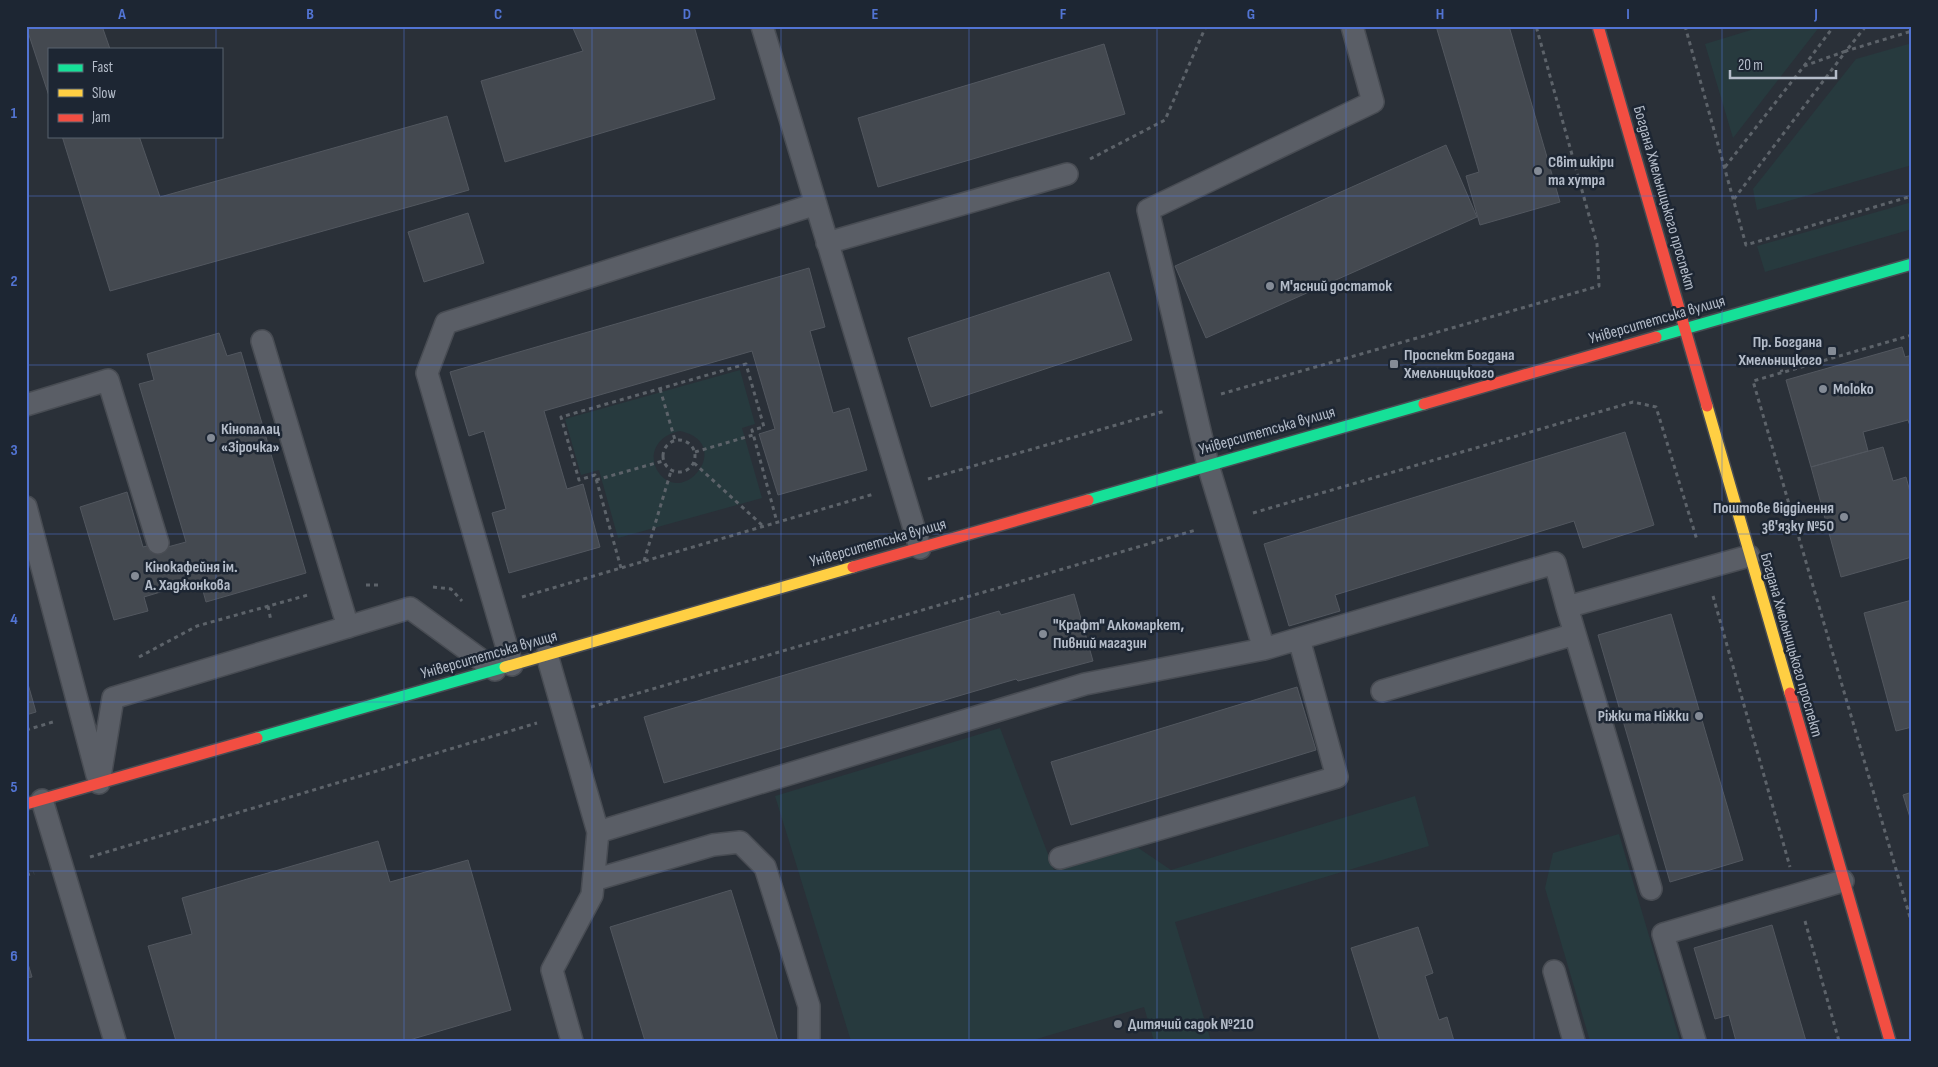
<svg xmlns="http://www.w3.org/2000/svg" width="1938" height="1067" font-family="'Sofia Sans Condensed',sans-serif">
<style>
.green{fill:#273a3e;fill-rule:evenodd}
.building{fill:#444950;stroke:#52575f}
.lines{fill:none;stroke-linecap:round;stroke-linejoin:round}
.lane-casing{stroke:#484c53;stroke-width:24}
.fast-casing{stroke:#484c53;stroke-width:14}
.slow-casing{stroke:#484c53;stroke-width:14}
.jam-casing{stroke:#484c53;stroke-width:14}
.path{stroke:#5d636a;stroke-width:3;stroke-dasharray:4 4;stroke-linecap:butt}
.lane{stroke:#5a5e66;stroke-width:21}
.fast{stroke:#16e098;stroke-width:11}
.slow{stroke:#ffcf43;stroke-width:11}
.jam{stroke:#f24e42;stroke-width:11}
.grid{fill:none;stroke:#5274d3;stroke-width:1;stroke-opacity:0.55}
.poi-dot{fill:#848b96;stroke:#1d2633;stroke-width:2}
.labels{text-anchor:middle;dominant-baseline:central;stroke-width:5;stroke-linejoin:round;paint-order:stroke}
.poi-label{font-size:16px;font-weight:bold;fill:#b4bcc9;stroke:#1d2633;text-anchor:start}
.street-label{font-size:16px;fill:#b4bcc9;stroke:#1d2633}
.neatline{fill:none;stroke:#5274d3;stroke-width:2}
.grid-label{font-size:16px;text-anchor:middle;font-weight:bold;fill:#5274d3}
</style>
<rect width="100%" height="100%" fill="#2a3038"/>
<path class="green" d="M1764 26H1820L1733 138 1705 44Z
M1912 43V165L1757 210 1753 189 1856 59Z
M1912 202V229L1765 272 1757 246Z
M740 370 755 424 742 428 762 498 618 538 599 470 581 475 565 419ZM680 431C736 443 682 511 657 470 647 451 661 434 680 431Z
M1000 728 1054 870 1134 845 1171 870 1415 796 1429 846 1175 922 1211 1041H1154L1144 1007 1030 1041H851L775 796Z
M1619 834 1680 1041H1590L1545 888 1553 853Z"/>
<path class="building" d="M26 26H102L110 49H49V96Z
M572 26H694L715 99 505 162 481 81 583 51Z
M1436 26H1509L1560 202 1480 225 1466 176 1479 172Z
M1104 44 1125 114 878 187 858 118Z
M447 116 469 190 110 291 62 136H139L160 197Z
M1446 145 1477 217 1206 338 1175 266Z
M468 213 484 263 424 282 408 232Z
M809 268 825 327 810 331 833 413 849 408 867 470 778 495 759 434 775 429 752 351 544 411 567 489 583 484 600 547 509 573 492 513 506 509 484 431 469 436 450 372Z
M1109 272 1132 340 931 407 908 338Z
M219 333 227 356 241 352 306 573 206 602 200 580 144 597 148 611 114 620 80 507 127 492 143 547 151 545 153 551 186 542 139 384 154 380 147 354Z
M1902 347 1905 357 1912 355V432L1908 420 1863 432 1868 451 1811 467 1786 380Z
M1625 432 1654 525 1583 548 1574 521 1335 595 1340 611 1289 626 1264 544Z
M1883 447 1893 481 1906 477 1912 499V557L1841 577 1811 467Z
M1074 594 1093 661 1018 681 1016 679 664 783 644 717 999 611 1001 615Z
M1912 600V727L1896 731 1864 613Z
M1671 614 1743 860 1670 882 1598 635Z
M26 677 36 712 26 715Z
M1297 687 1316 750 1071 825 1051 762Z
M1912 792V824L1903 795Z
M378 841 390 882 468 860 511 1010 406 1041H176L148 946 192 934 182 898Z
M731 890 778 1041H645L610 927Z
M1772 925 1806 1041H1736L1729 1015 1715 1019 1694 948Z
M1418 927 1433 973 1425 976 1439 1020 1447 1017 1454 1041H1380L1351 948Z
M26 957 32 977 26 978Z"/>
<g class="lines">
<defs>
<path id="lane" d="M762 26 920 548
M1352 26 1373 102 1148 210 1208 465 1264 649 1555 563 1567 607 1749 556
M827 243 1067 174
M262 341 348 627
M26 405 108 380 158 543
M26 507 97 775
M1567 607 1651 889
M547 655 598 832 592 895 552 970 572 1041
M512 665 427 373 446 323 816 204
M1382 691 1575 634
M99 783 113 698 410 608 495 670
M42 800 115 1041
M598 832 1085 684 1264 649
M1060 858 1337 777 1299 639
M594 880 713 845 740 842 765 867 809 1006V1041
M1554 971 1574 1041
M1695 1041 1663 934 1843 881"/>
<path id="fast" d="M1656 337 1912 264
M1088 500 1424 404
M257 738 505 667"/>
<path id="slow" d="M1707 406 1790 693
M505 667 853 567"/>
<path id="jam" d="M1598 26 1707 406
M1424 404 1656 337
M853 567 1088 500
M1790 693 1890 1041
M26 804 257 738"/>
</defs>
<use href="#lane" class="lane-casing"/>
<use href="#fast" class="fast-casing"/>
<use href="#slow" class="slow-casing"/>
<use href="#jam" class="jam-casing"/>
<path class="path" d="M1685 26 1746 245 1912 196
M1804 66 1834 26
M1090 159 1165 120 1206 26
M1725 167 1804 66 1846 51 1866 26
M1734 199 1846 51 1912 31
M1912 335 1753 381 1912 924
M1779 362 1782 372
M660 389 675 440
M1221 394 1599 286 1597 244 1536 26
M663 456a16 16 0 1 1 32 0a16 16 0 1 1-32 0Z
M695 452 753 435
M694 463 763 526
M928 479 1165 411
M596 480 663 461
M1253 513 1633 402 1656 407 1697 540
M644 561 671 471
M621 568 595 475 579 480 561 417 746 364 764 427 752 430 777 522
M366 585H380
M433 587 451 589 462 601
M1713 596 1790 867
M522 597 874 494
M268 606 271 621
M139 657 197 626 308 595
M591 707 1196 530
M26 730 53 722
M90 857 537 723
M26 875 34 873
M1805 921 1839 1041"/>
<use href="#lane" class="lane"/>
<use href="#fast" class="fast"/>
<use href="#slow" class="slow"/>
<use href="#jam" class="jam"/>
</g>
<path class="grid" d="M216 26V49M404 26V1041M592 26V1041M781 26V1041M969 26V1041M1157 26V1041M1346 26V1041M1534 26V1041M1722 26V1041M216 136V1041M26 196H1912M26 365H1912M26 534H1912M26 702H1912M26 871H1912"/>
<g class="poi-dot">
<circle cx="1538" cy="171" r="5"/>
<circle cx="1270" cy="286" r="5"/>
<rect x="1827" y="346" width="10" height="10" rx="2.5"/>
<rect x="1389" y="359" width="10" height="10" rx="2.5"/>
<circle cx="1823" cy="389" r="5"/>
<circle cx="211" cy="438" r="5"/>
<circle cx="1844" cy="517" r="5"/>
<circle cx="135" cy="576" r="5"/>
<circle cx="1043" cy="634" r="5"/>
<circle cx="1699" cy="716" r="5"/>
<circle cx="1118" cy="1024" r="5"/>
</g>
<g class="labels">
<g class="poi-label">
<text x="1548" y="162">Світ шкіри<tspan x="1548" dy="18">та хутра</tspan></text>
<text x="1280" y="286">М'ясний достаток</text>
<text x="1822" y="342" text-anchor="end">Пр. Богдана<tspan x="1822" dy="18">Хмельницкого</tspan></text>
<text x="1404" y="355">Проспект Богдана<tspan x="1404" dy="18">Хмельницького</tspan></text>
<text x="1833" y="389">Moloko</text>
<text x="221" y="429">Кінопалац<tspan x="221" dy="18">«Зірочка»</tspan></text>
<text x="1834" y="508" text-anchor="end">Поштове відділення<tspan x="1834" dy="18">зв'язку №50</tspan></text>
<text x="145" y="567">Кінокафейня ім.<tspan x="145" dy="18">А. Хаджонкова</tspan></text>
<text x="1053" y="625">"Крафт" Алкомаркет,<tspan x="1053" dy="18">Пивний магазин</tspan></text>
<text x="1689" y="716" text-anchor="end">Ріжки та Ніжки</text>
<text x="1128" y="1024">Дитячий садок №210</text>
</g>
<g class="street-label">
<text transform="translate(1664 198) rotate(74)">Богдана Хмельницького проспект</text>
<text transform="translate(1657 320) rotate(-16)">Університетська вулиця</text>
<text transform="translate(1267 431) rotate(-16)">Університетська вулиця</text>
<text transform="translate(878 543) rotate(-16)">Університетська вулиця</text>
<text transform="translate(1791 645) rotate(74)">Богдана Хмельницького проспект</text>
<text transform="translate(489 655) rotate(-16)">Університетська вулиця</text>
</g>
</g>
<rect width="1938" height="1067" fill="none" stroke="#1d2633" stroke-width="55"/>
<rect x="48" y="48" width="175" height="90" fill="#1d2633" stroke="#59626f"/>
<rect x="58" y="64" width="25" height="8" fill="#16e098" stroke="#59626f"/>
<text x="92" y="72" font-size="15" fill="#b4bcc9">Fast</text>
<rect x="58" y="89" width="25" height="8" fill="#ffcf43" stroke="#59626f"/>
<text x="92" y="98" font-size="15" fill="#b4bcc9">Slow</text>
<rect x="58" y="114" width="25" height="8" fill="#f24e42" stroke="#59626f"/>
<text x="92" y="122" font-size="15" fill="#b4bcc9">Jam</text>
<path d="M1730 70v8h106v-8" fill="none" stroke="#b4bcc9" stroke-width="2.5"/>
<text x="1738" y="70" font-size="15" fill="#b4bcc9" stroke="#1d2633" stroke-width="4" paint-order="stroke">20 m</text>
<rect x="28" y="28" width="1882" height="1012" class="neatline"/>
<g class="grid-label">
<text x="122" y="19">A</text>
<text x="310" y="19">B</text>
<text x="498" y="19">C</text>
<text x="687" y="19">D</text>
<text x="875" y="19">E</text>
<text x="1063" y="19">F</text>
<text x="1251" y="19">G</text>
<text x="1440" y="19">H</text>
<text x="1628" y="19">I</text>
<text x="1816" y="19">J</text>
<text x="14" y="118">1</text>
<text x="14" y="286">2</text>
<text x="14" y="455">3</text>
<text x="14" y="624">4</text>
<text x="14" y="792">5</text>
<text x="14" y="961">6</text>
</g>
</svg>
